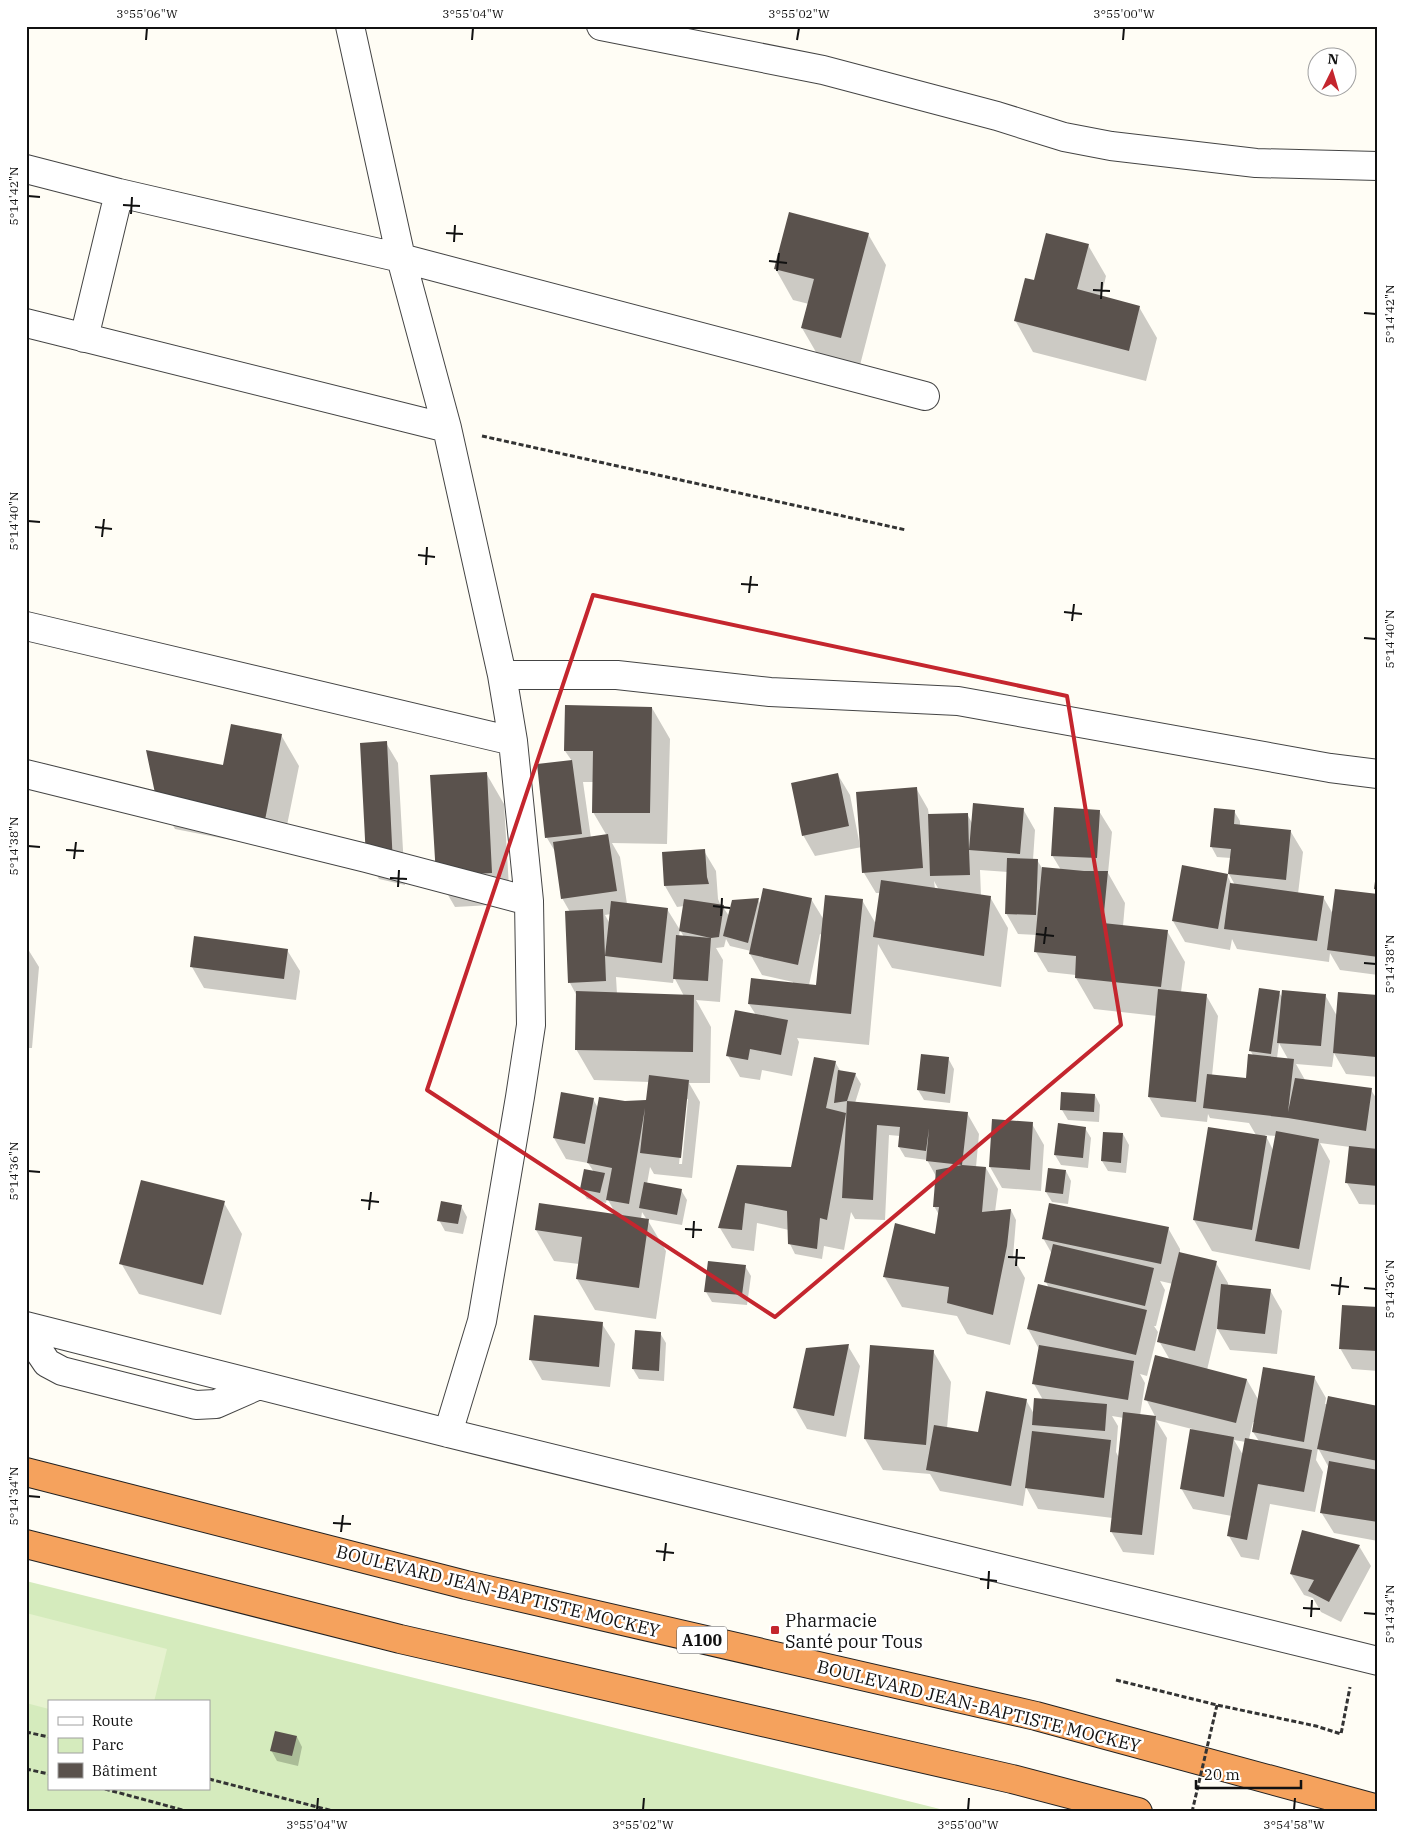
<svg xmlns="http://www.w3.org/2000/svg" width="1404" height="1838" font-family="'IBM Plex Serif',serif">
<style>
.green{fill:#d5ebbd;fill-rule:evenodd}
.pitch{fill:#e6f2cf}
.shadow{fill:#0003;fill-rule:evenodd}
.building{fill:#5a524d}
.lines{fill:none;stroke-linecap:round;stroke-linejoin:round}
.minor-casing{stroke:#444;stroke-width:30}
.highway-casing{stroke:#222;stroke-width:30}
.path{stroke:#333;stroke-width:3;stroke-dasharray:5 2.5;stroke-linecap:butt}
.minor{stroke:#fff;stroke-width:28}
.highway{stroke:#f5a25d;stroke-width:28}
.path-bridge{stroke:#333;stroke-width:3;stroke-dasharray:5 2.5;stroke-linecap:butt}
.marked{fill:none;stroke:#c4262e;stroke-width:4;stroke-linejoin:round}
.ticks{fill:none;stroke:#111;stroke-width:2}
.poi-dot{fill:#c4262e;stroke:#fff;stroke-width:2}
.labels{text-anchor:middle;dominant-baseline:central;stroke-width:5;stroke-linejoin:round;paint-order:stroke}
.shield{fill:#fff;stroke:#585858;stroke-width:1}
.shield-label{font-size:16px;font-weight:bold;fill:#111}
.street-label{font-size:18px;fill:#111;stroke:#fff}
.poi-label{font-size:18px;fill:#111;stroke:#fff;text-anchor:start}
.neatline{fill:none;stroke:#111;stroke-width:2}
.ticks-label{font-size:12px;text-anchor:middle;fill:#111}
</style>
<rect width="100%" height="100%" fill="#fffdf5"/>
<path class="green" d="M26 1581 952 1812H26ZM49 1702H209V1789H49Z"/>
<path class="pitch" d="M26 1613 167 1649 154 1702H49V1709L26 1703Z"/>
<path class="shadow" d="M868 234 886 265 859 369 820 359 802 328 809 304 793 300 775 268Z
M1088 245 1106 276 1101 297 1139 307 1157 338 1146 381 1033 352 1015 320 1035 281Z
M652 708 670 739 667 844 612 843 620 857 627 904 667 909 680 930 679 937H684L680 930 684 906 677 907 665 886 704 851 716 871 718 899 721 906 723 907 729 916 758 900 761 904 811 899 824 920 862 900 876 924 880 893H876L864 873 862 847 815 856 803 835 838 775 850 795 860 846 916 788 928 809 929 816 967 814 972 823 1023 809 1035 830 1033 860H1037L1042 868 1061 870 1052 855 1099 811 1112 832 1108 873 1125 903 1123 926 1167 931 1185 962 1181 992 1206 995 1218 1016 1212 1076 1246 1080 1253 1055 1250 1050 1279 993 1283 998 1325 995 1337 1016 1378 997V1077L1346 1074 1334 1053 1332 1067 1296 1064 1305 1080 1371 1090 1378 1101V1205L1359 1204 1347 1183 1350 1147 1320 1143 1330 1161 1310 1270 1212 1251 1194 1220 1256 1135 1249 1123 1210 1118 1208 1114 1207 1122 1161 1117 1149 1097 1157 1016 1094 1009 1076 978V975L1048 972 1036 952 1037 935 1018 934 1006 913 1008 872 980 870 981 896 990 897 1008 928 1001 987 892 968 878 944 869 1045 797 1038 799 1042 792 1076 762 1070 760 1080 740 1077 728 1056 756 1015 749 1004 793 984V982L762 975 750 954 751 951 730 946 726 939 724 947 716 948 723 960 720 1002 696 1000 711 1027 710 1083H689L700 1102 692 1178 654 1174 650 1167 647 1184 681 1190 687 1200 682 1225 647 1219 666 1251 656 1319 595 1310 577 1279 579 1264 554 1261 536 1230 617 1216 607 1198 606 1203 587 1199 581 1189 594 1172 588 1163 566 1159 554 1138 593 1099 598 1108 625 1103 647 1101 649 1082 594 1080 576 1049 577 996 570 983V912L562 898 556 853 547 838 538 765 572 761 565 751ZM583 782H594L593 812 607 836 591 838ZM934 881 939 890 935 889ZM611 914 610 924 605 915ZM820 934 822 935 817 986 809 985ZM616 977 673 983 674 977 684 996 617 994ZM1279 1043 1288 1059 1277 1058ZM686 1099H688L682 1164H679ZM1265 1135 1276 1136 1273 1150 1268 1140ZM642 1212 647 1220 641 1219Z
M281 735 299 766 282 850 175 829 157 798 224 766Z
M386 743 398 763 405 885 379 879 367 858Z
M486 773 504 804 510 904 455 907 437 876Z
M1234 811 1240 821V826L1291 832 1303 852 1298 894 1323 897 1333 914 1378 896V975L1340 970 1330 953 1329 962 1237 949 1232 939 1230 950 1185 942 1173 921 1227 875 1232 885H1235L1229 874 1231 858 1217 857 1211 846Z
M26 946 39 967 32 1048H26Z
M287 950 300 971 296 1000 204 988 192 967Z
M948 1058 954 1069 950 1103 924 1100 918 1090Z
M835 1062 841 1072 855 1074 861 1084 855 1103 967 1113 979 1134 976 1167 986 1168 998 1189 995 1212 1011 1210 1016 1220 1013 1257 1025 1278 1010 1345 967 1334 957 1316 902 1307 884 1276 936 1235 939 1215 934 1206 937 1178 927 1160 905 1157 899 1147 900 1136 889 1135 885 1220 855 1219 851 1212 844 1250 824 1246 822 1259 795 1254 790 1244 789 1230 757 1223 754 1251 732 1248 720 1228 738 1166 792 1169Z
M1095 1095 1100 1105 1099 1122 1068 1120 1062 1110Z
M1032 1124 1044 1145 1041 1191 1002 1188 990 1167Z
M1085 1128 1091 1138 1088 1168 1061 1165 1055 1155Z
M1123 1134 1129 1145 1126 1173 1108 1171 1102 1161Z
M1066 1171 1071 1181 1068 1204 1052 1202 1046 1192Z
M224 1203 242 1234 221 1315 139 1294 121 1263Z
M461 1206 467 1217 463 1234 445 1231 439 1220Z
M1168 1228 1180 1249V1254L1216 1263 1228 1283V1286L1270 1290 1282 1311 1277 1354 1230 1350 1217 1328 1207 1370 1247 1380 1259 1401 1314 1377 1326 1398 1325 1404 1378 1408V1541L1334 1533 1321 1512 1329 1468 1318 1448 1316 1460 1323 1472 1315 1512 1270 1504 1259 1560 1241 1557 1229 1536 1232 1516 1193 1509 1181 1488 1192 1429 1156 1420 1167 1438 1154 1555 1123 1552 1111 1531 1113 1518 1038 1509 1026 1487 1023 1506 940 1491 930 1474 883 1470 865 1439 933 1351 951 1382 947 1428 979 1433 1026 1400 1034 1414 1043 1400 1034 1384 1039 1349 1028 1329 1049 1288 1046 1282 1052 1254 1043 1238ZM1160 1281 1173 1284 1159 1341 1170 1360 1146 1399 1156 1418 1140 1416 1145 1383 1140 1374 1147 1376 1158 1332 1154 1326H1156L1165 1290ZM1112 1416 1124 1418 1119 1458 1116 1452 1118 1426ZM1253 1422H1255L1253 1432 1259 1441 1249 1439ZM1234 1440 1246 1442 1243 1455Z
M745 1266 751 1276 747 1305 712 1302 706 1292Z
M1378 1308V1371L1352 1369 1340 1348Z
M602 1324 615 1344 610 1387 542 1380 530 1359Z
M660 1333 666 1343 664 1381 639 1379 633 1369Z
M848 1346 860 1366 846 1437 807 1429 795 1408Z
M1359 1546 1371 1566 1341 1622 1321 1612 1313 1598 1304 1595 1291 1574Z
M297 1737 302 1747 298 1766 277 1761 271 1750Z"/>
<path class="building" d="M789 212 869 233 841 338 801 328 814 279 774 269Z
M1046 233 1089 244 1077 289 1140 306 1129 351 1014 321 1025 278 1034 280Z
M565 705 652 707 650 813H592L593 751H564Z
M231 724 282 734 265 820 156 798 146 750 223 765Z
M387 741 393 865 366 858 360 743Z
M572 760 582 834 545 838 537 764Z
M487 772 492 873 436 876 430 775Z
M838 773 849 826 802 836 791 783Z
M917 787 923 868 862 873 856 792Z
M973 803 1024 808 1020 854 969 850 970 875 930 876 928 814 968 813 969 850Z
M1054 807 1100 810 1097 858 1051 856Z
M1214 808 1235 810 1234 824 1291 830 1286 880 1228 874 1231 849 1210 847Z
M608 834 617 891 561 899 553 842Z
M705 849 707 877 709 884 664 886 662 852Z
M1007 858 1038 859 1036 915 1005 914Z
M1182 865 1228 874 1218 929 1172 921Z
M1377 866H1378V890L1374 889Z
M1042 867 1084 871H1108L1103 923 1168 930 1161 987 1075 978 1076 956 1034 952Z
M881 880 991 896 984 956 873 937Z
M1230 883 1324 896 1317 941 1224 929Z
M763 888 812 898 798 965 749 954Z
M1335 889 1378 894V957L1327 950Z
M825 895 863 899 851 1014 748 1004 751 978 816 985Z
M759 898 748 943 723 936 732 900Z
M684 899 724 905 719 937 711 938 679 931Z
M611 901 668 908 662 963 605 956 606 981 568 983 565 911 603 909 605 956Z
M676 935 711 938 708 981 673 979Z
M194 936 288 949 284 979 190 967Z
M1259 988 1280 991 1271 1054 1249 1051Z
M1158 989 1207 994 1196 1102 1148 1097Z
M1282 990 1326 994 1321 1046 1277 1043Z
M576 991 694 995 693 1052 575 1050Z
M1338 992 1378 995 1376 1057 1333 1053Z
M735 1010 788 1020 781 1055 750 1049 748 1060 726 1056Z
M921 1054 949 1057 945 1094 917 1090Z
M1248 1054 1294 1059 1288 1112 1295 1078 1372 1088 1366 1131 1288 1118 1203 1108 1207 1074 1246 1078Z
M814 1057 836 1061 826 1108 846 1113 827 1220 820 1218 817 1249 788 1244 787 1211 745 1203 742 1230 718 1228 737 1165 791 1167Z
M838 1070 856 1073 847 1101 834 1103Z
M649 1075 689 1080 681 1158 640 1153 645 1108 629 1204 606 1200 612 1168 587 1163 599 1097 625 1101 646 1100Z
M561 1092 594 1098 585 1144 553 1138Z
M1061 1092 1095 1094 1094 1112 1060 1110Z
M847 1101 968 1112 962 1165 926 1161 929 1128 926 1151 898 1147 900 1127 877 1125 873 1200 842 1198Z
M992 1119 1033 1122 1030 1170 989 1167Z
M1058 1123 1086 1127 1083 1158 1054 1155Z
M1208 1127 1267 1136 1252 1230 1193 1220Z
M1276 1131 1319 1139 1299 1249 1255 1241Z
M1103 1132 1123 1133 1121 1163 1101 1161Z
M1349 1146 1378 1149V1186L1345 1183Z
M962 1165 986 1167 982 1212 1011 1209 1007 1246 993 1315 947 1303 949 1287 883 1277 895 1223 935 1234 939 1207H933L936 1170Z
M1048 1168 1066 1170 1063 1194 1045 1192Z
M584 1169 605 1173 600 1193 580 1189Z
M141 1180 225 1201 203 1285 119 1264Z
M644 1182 682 1189 677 1215 639 1208Z
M441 1201 462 1205 458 1224 437 1221Z
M539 1203 649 1219 639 1288 576 1279 582 1237 535 1230Z
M1049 1203 1169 1227 1161 1264 1042 1239Z
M1053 1244 1154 1268 1145 1306 1044 1282Z
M1179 1252 1217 1261 1195 1351 1157 1342Z
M708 1261 746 1265 742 1295 704 1292Z
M1038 1284 1147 1310 1136 1355 1027 1329Z
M1221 1284 1271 1289 1265 1334 1217 1329Z
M1342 1305 1378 1307V1351L1339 1349Z
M534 1315 603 1322 599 1367 529 1360Z
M635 1330 661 1332 659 1371 632 1369Z
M849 1344 834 1416 793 1408 806 1348Z
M870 1345 934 1350 926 1445 864 1439Z
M1039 1345 1134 1361 1128 1400 1032 1384Z
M1155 1355 1247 1379 1236 1423 1144 1400Z
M1263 1367 1315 1376 1304 1442 1252 1432Z
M986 1391 1027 1399 1011 1486 926 1470 934 1425 978 1432Z
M1328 1396 1378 1406V1461L1317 1449Z
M1034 1398 1107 1404 1105 1431 1032 1425Z
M1123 1412 1156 1416 1142 1535 1110 1532Z
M1190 1429 1234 1437 1224 1497 1180 1489Z
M1032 1431 1111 1440 1104 1498 1025 1488Z
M1245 1438 1312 1450 1304 1492 1258 1484 1247 1540 1227 1536Z
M1329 1461 1378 1470V1522L1320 1513Z
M1302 1530 1360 1545 1329 1602 1308 1591 1314 1580 1290 1574Z
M275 1731 297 1736 292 1756 270 1751Z"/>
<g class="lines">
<defs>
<path id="minor" d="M350 26 401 258 447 428 502 675 513 741 529 901 531 1025 520 1097 482 1321 448 1433
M601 26 823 70 997 116 1064 137 1111 146 1256 163 1378 166
M26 169 119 193 401 258 925 396
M26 323 447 428
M84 338 119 193
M26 626 513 741
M502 675H617L770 692 958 701 1330 768 1378 774
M26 774 366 858 529 901
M26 1326 448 1433 1378 1661
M26 1332 47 1363 62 1371 196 1405 216 1404 259 1385"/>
<path id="highway" d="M26 1472 466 1585 1036 1716 1378 1809
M26 1544 400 1639 1012 1779 1138 1812"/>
</defs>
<use href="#minor" class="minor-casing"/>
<use href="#highway" class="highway-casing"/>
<path class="path" d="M482 436 906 530
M1116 1680 1217 1705 1316 1726 1341 1734 1350 1687
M26 1732 49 1737
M26 1769 49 1774
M209 1779 337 1812
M105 1789 190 1812"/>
<use href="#minor" class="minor"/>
<use href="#highway" class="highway"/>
<path class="path-bridge" d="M1192 1812 1217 1705"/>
</g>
<path class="marked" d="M593 595 1067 696 1121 1025 775 1317 427 1090Z"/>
<path class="ticks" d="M146 40 147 28M472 40 473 28M797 40 799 28M1123 40 1124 28M28 196 40 197M123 205 140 206M131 214 132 197M446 233 463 234M454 242 455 225M769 261 787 263M777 271 779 253M1093 290 1110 291M1101 299 1102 282M1364 313 1376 314M28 521 40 522M95 527 112 529M102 537 104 519M418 555 435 557M426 565 427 547M741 584 758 585M749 593 751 576M1064 612 1082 614M1072 621 1074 604M1364 638 1376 639M28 846 40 847M66 850 84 851M74 859 76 842M390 878 407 879M398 887 399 870M713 906 730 908M721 916 722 898M1036 934 1054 936M1044 944 1046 927M1364 963 1376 964M28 1171 40 1172M361 1200 379 1202M369 1210 371 1192M685 1229 702 1230M693 1238 694 1221M1008 1257 1025 1258M1016 1266 1017 1249M1331 1285 1349 1287M1364 1288 1376 1289M1339 1295 1341 1277M28 1496 40 1497M333 1523 351 1524M341 1532 343 1515M656 1551 674 1553M664 1561 666 1543M980 1579 997 1581M988 1589 989 1571M1303 1608 1320 1609M1364 1613 1376 1614M1311 1617 1312 1600M317 1810 318 1798M643 1810 644 1798M968 1810 969 1798M1294 1810 1295 1798"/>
<rect class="poi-dot" x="770" y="1625" width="10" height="10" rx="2.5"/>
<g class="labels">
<rect class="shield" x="677" y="1626.5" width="50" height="27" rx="4"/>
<g class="shield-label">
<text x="702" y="1640">A100</text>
</g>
<g class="street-label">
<text transform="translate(498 1591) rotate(14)">BOULEVARD JEAN-BAPTISTE MOCKEY</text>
<text transform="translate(979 1706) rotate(14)">BOULEVARD JEAN-BAPTISTE MOCKEY</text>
</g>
<g class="poi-label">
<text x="785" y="1620">Pharmacie<tspan x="785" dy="21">Santé pour Tous</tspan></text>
</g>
</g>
<rect width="1404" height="1838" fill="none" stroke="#ffffff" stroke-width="55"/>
<rect x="48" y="1700" width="162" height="90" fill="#ffffff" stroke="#a0a0a0"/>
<rect x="58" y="1717" width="25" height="8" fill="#ffffff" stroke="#a0a0a0"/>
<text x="92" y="1726" font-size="15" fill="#111111">Route</text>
<rect x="58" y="1738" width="25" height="15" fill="#d5ebbd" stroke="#a0a0a0"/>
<text x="92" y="1750" font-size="15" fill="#111111">Parc</text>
<rect x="58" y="1763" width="25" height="15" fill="#5a524d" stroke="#a0a0a0"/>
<text x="92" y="1776" font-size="15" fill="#111111">Bâtiment</text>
<g transform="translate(1332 72) rotate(5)"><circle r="24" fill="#ffffff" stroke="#a0a0a0"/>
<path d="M0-4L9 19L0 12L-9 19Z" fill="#c4262e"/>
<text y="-8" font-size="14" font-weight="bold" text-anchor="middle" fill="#111111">N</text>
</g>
<path d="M1196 1780v8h105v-8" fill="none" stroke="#111111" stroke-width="2.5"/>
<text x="1204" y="1780" font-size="15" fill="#111111" stroke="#ffffff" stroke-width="4" paint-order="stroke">20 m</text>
<rect x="28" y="28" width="1348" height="1782" class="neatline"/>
<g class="ticks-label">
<text x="147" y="18">3°55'06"W</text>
<text x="473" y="18">3°55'04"W</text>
<text x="799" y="18">3°55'02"W</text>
<text x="1124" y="18">3°55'00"W</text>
<text transform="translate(14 196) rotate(-90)" y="4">5°14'42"N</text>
<text transform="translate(1390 314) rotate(-90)" y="4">5°14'42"N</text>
<text transform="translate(14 521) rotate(-90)" y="4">5°14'40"N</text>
<text transform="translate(1390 639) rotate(-90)" y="4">5°14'40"N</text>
<text transform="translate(14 846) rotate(-90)" y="4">5°14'38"N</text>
<text transform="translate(1390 964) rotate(-90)" y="4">5°14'38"N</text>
<text transform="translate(14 1171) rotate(-90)" y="4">5°14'36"N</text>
<text transform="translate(1390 1289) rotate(-90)" y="4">5°14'36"N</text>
<text transform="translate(14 1496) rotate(-90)" y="4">5°14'34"N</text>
<text transform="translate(1390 1614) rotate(-90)" y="4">5°14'34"N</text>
<text x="317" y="1829">3°55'04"W</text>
<text x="643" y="1829">3°55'02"W</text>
<text x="968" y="1829">3°55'00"W</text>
<text x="1294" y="1829">3°54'58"W</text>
</g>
</svg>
